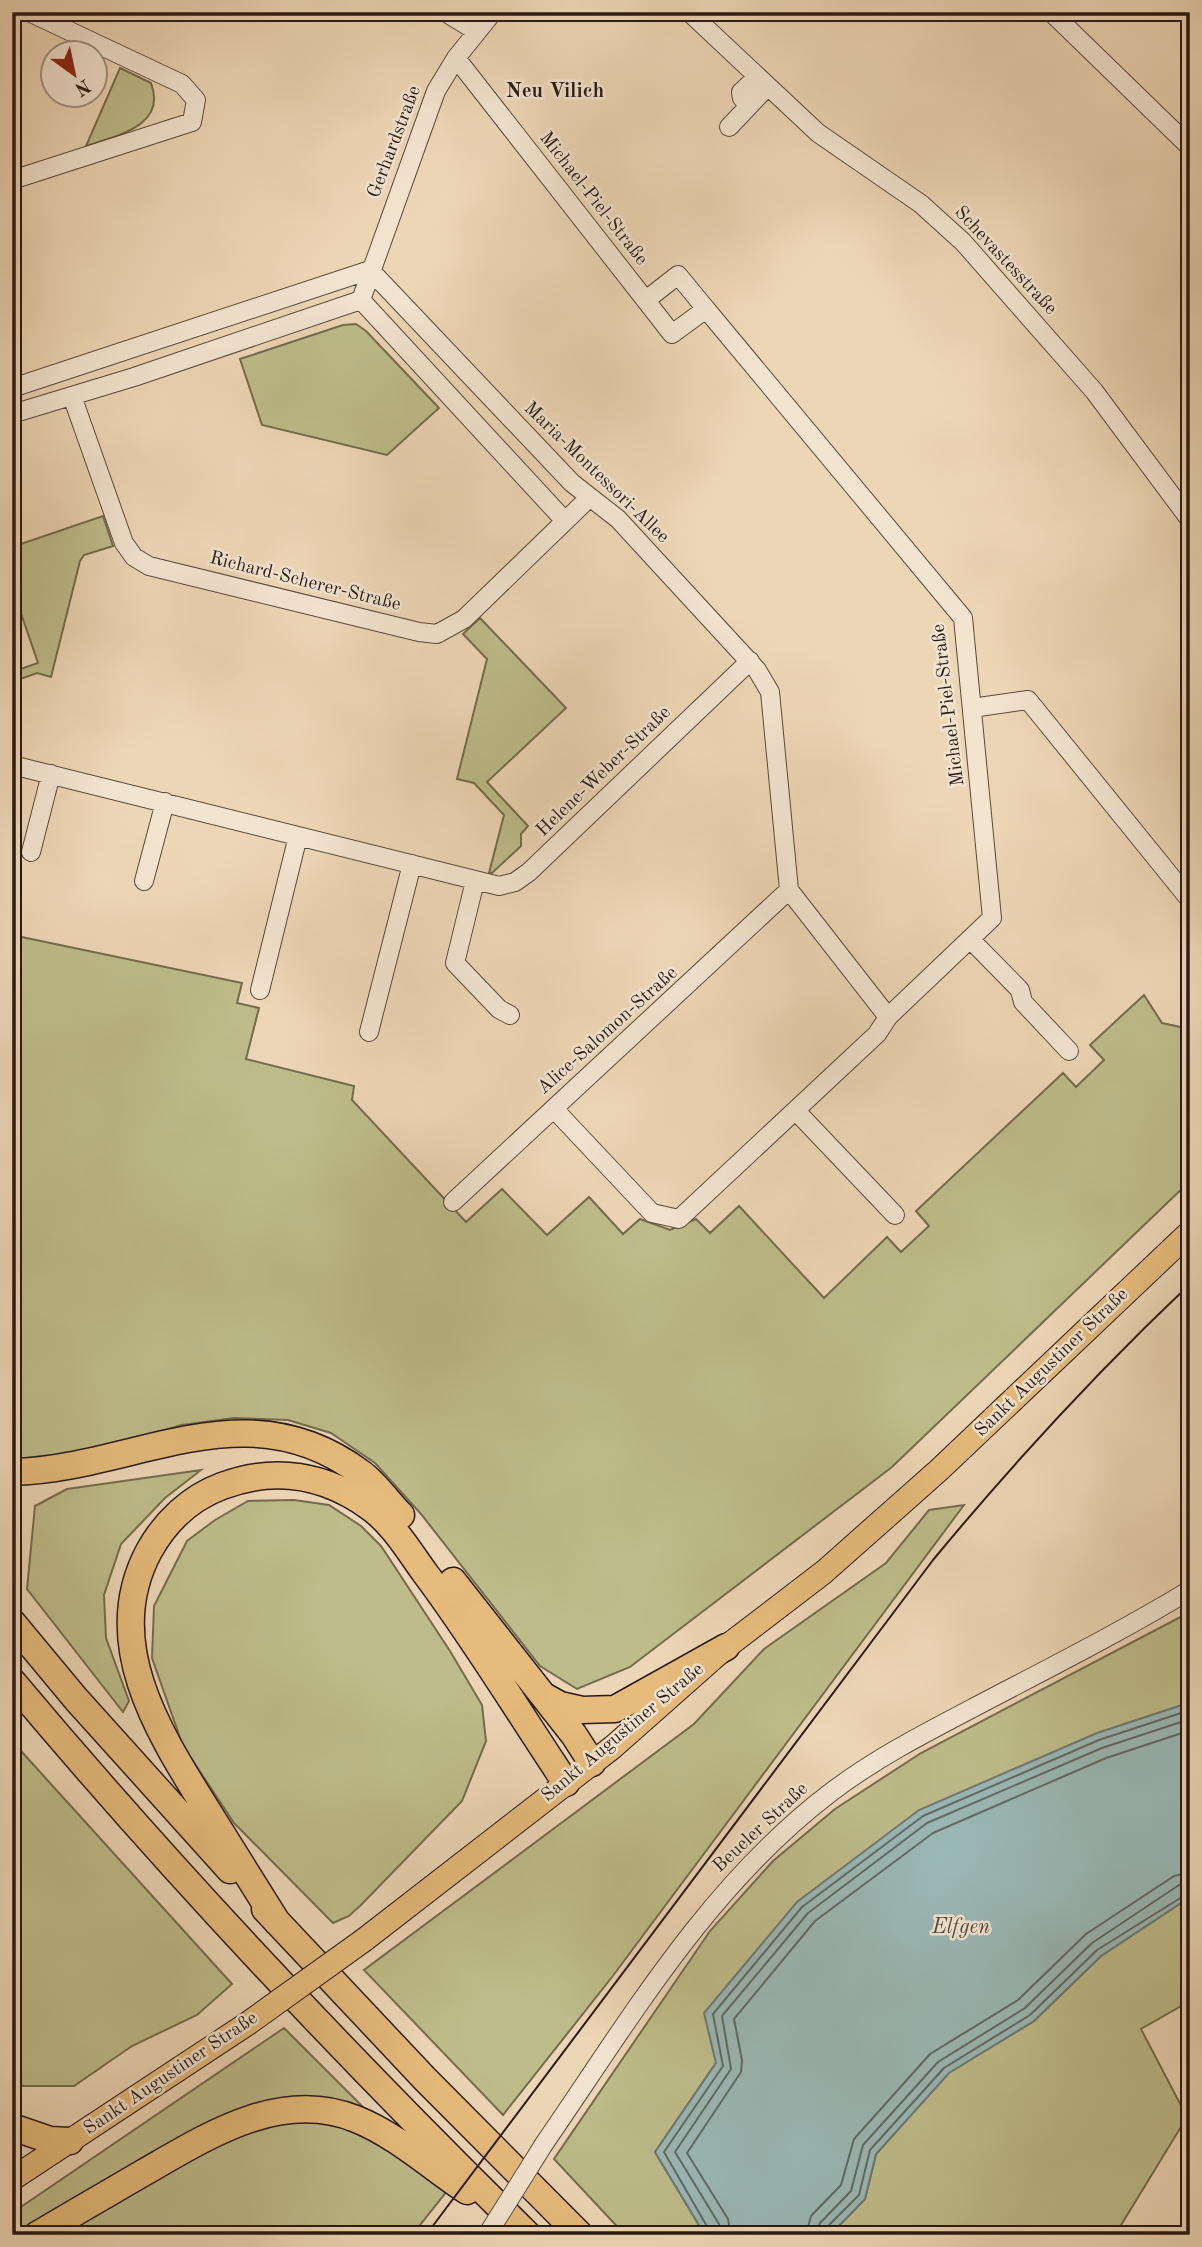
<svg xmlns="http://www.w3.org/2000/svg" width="1202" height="2247" font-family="'Old Standard TT',serif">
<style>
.green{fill:#bebc8a;stroke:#746b4e;stroke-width:2}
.water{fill:#9ab8b5;stroke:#6d7974;stroke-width:2}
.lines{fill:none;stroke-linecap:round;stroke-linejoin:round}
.shore{stroke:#626964;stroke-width:2}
.minor-casing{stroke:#5a493c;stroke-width:20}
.major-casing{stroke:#291a13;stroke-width:25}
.highway-casing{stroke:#291a13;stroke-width:29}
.minor{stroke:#f3e4d0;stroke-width:18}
.major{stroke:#e6bb7b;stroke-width:23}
.highway{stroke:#e6bb7b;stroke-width:26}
.tram{stroke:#291a13;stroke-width:2}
.minor-bridge-casing{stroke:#5a493c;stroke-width:20;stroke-linecap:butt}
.major-bridge-casing{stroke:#291a13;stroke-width:25;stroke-linecap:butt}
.minor-bridge{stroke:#f3e4d0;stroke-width:18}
.major-bridge{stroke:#e6bb7b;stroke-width:23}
.labels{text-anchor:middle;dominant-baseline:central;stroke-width:5;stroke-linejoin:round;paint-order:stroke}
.street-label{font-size:19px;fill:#291a13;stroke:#f3e4d0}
.neighbourhood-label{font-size:21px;font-weight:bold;fill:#291a13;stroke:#f3e4d0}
.water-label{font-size:21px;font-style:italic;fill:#4b4944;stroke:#f3e4d0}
</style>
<rect width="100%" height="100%" fill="#edd6b6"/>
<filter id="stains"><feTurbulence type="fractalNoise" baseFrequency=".00286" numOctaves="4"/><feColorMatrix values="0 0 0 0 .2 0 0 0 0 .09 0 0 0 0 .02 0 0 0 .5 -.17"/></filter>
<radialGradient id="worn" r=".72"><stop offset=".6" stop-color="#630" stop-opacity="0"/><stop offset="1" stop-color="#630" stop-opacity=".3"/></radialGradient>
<path class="green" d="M120 68 151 83C167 126 118 135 86 146Z
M356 324 366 331 439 408 387 455 262 425 240 359 343 325Z
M103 516 113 546 84 555 80 561 51 677 37 673 12 682V672L38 663 12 587V547Z
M480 618 566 708 487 782 528 826 521 834V846L492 873H489L504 815 474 783 457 779 487 659 463 634Z
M12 935 242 983 237 1003 259 1008 246 1059 354 1086 352 1100 466 1222 502 1189 547 1235 589 1197 623 1234 640 1219 670 1230 696 1219 710 1233 739 1206 824 1298 887 1237 901 1252 929 1226 916 1211 1063 1073 1076 1087 1104 1060 1090 1045 1144 995 1162 1023 1190 1029V1181L892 1467 630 1667 577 1689 540 1666 421 1514 375 1463 331 1433 288 1420 234 1418 182 1425 36 1466 12 1463Z
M201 1470 165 1498 121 1544 104 1595 106 1638 129 1701 123 1712 27 1589 35 1506 67 1489Z
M294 1500 329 1505 361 1526 381 1546 450 1651 482 1705 486 1741 462 1801 361 1905 349 1916 333 1923 234 1823 183 1746 152 1658 154 1606 187 1541 215 1520 248 1501Z
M964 1505 612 1977 503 2115 364 1970 694 1724 764 1649 886 1563 929 1510Z
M1190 1612V1709L1184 1704 716 2063 655 2152 702 2230 711 2235H625L554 2159 710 1931 773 1861 835 1809 921 1753Z
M12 1741 232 1984 197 2015 132 2046 74 2086H23L12 2079Z
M1190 1897V2001L1141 2029 1187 2117 1115 2235H830L865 2199 876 2154 949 2072 1034 2021 1101 1956Z
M284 2028 447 2191 412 2235H12V2213Z"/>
<path class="water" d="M1185 1704 1190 1709V1897L1101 1956 1034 2021 949 2073 876 2154 865 2199 830 2235H711L702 2230 655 2152 716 2063 704 2013 797 1902 919 1810 1097 1733Z"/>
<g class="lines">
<path class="shore" d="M712 2235 664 2152 723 2066 713 2014 802 1907 923 1816 1099 1740 1181 1713 1190 1714
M721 2235 719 2224 675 2152 731 2069 722 2016 808 1913 927 1823 1102 1748 1181 1722H1190
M731 2235 728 2219 687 2153 741 2072 742 2060 734 2019 815 1921 933 1833 1106 1758 1182 1733H1190
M806 2235 811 2216 841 2185 854 2139 930 2054 1018 2000 1086 1934 1174 1876 1190 1872
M816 2235 820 2223 851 2191 863 2145 938 2062 1025 2008 1092 1943 1179 1885 1190 1883
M825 2235 827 2227 859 2195 870 2150 944 2068 1030 2015 1097 1950 1190 1892"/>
<defs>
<path id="minor" d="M445 12 476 31
M689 12 818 133 921 204 963 242 1094 391 1190 520
M1051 12 1190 147
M456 58 672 334 706 309 963 618 992 918 888 1017 877 1034 679 1219 652 1213 554 1109
M749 106 742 98 741 92 756 78
M729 127 767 87
M12 180 192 122 196 100 182 84 29 12
M370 270 572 483 618 519 757 670 770 692 789 890 888 1017
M361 300 436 91 456 58 493 12
M361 300 565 521
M646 300 678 275 706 309
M12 388 370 270
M72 396 124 543 134 557 149 566 419 632 437 634 464 619 589 498
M12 414 134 377 361 300
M972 708 1028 700 1190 900
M12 765 499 886 515 882 529 872 750 661
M31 852 51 774
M144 881 165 802
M475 881 455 963 499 1009 510 1015
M970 939 1020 990 1023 1002 1069 1051
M260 990 298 836
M369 1032 412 864
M796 1111 895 1215
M453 1202 789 890
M544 2144C630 2019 708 1886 830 1793 873 1760 923 1734 971 1709 1045 1670 1119 1633 1190 1590"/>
<path id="major" d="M364 1940 613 1747 726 1647 824 1572 939 1470 1190 1232
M12 2179 247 2024"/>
<path id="highway" d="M12 1472C136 1469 245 1386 361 1473 376 1484 388 1502 401 1515
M453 1581 574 1735 592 1763
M12 1622 76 1699 230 1870
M12 1681C174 1874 348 2058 528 2235
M544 1696 560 1705 582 1710 615 1709 726 1647
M265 1909 425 2079 580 2235
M277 1922C254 1885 230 1847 207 1810 159 1733 100 1642 149 1551 165 1522 190 1498 222 1486 275 1466 326 1475 371 1508 393 1524 409 1551 425 1573 476 1641 519 1713 566 1783
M12 2127 50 2140 70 2141
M37 2235C72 2214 107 2194 143 2173 206 2137 280 2088 356 2119 396 2135 431 2167 467 2191"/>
</defs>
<use href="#minor" class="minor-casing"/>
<use href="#major" class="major-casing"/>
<use href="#highway" class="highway-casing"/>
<use href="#minor" class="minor"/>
<use href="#major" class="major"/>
<use href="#highway" class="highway"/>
<path class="tram" d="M426 2235 933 1560C1014 1462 1098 1371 1190 1284"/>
<defs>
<path id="minor-bridge" d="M487 2235 544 2144"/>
<path id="major-bridge" d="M247 2024 364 1940"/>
</defs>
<use href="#minor-bridge" class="minor-bridge-casing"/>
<use href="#major-bridge" class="major-bridge-casing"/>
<use href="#minor-bridge" class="minor-bridge"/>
<use href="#major-bridge" class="major-bridge"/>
</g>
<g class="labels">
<g class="street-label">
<text transform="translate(395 142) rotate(-69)">Gerhardstraße</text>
<text transform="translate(593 199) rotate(52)">Michael-Piel-Straße</text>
<text transform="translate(1005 261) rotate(47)">Schevastesstraße</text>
<text transform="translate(596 473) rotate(44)">Maria-Montessori-Allee</text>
<text transform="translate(305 582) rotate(14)">Richard-Scherer-Straße</text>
<text transform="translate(949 705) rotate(-97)">Michael-Piel-Straße</text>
<text transform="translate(604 772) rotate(-44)">Helene-Weber-Straße</text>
<text transform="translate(608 1031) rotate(-42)">Alice-Salomon-Straße</text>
<text transform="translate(1052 1363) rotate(-44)">Sankt Augustiner Straße</text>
<text transform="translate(623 1733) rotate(-40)">Sankt Augustiner Straße</text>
<text transform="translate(761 1828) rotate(-43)">Beueler Straße</text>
<text transform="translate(171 2074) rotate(-34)">Sankt Augustiner Straße</text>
</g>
<g class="neighbourhood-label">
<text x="555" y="91">Neu Vilich</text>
</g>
<g class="water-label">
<text x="961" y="1927">Elfgen</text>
</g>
</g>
<rect width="1202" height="2247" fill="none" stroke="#edd6b6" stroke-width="42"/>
<rect x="14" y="14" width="1174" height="2219" fill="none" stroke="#291a13" stroke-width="3.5"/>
<rect x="21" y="21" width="1160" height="2205" fill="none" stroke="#291a13" stroke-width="2"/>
<g transform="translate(74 74) rotate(147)"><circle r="33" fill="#f3e4d0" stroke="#a29384" stroke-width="2"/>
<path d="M0-5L12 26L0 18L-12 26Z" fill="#8f2418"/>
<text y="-10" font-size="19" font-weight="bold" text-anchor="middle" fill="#291a13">N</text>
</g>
<rect width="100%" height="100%" filter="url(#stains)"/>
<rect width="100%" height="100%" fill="url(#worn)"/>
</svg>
